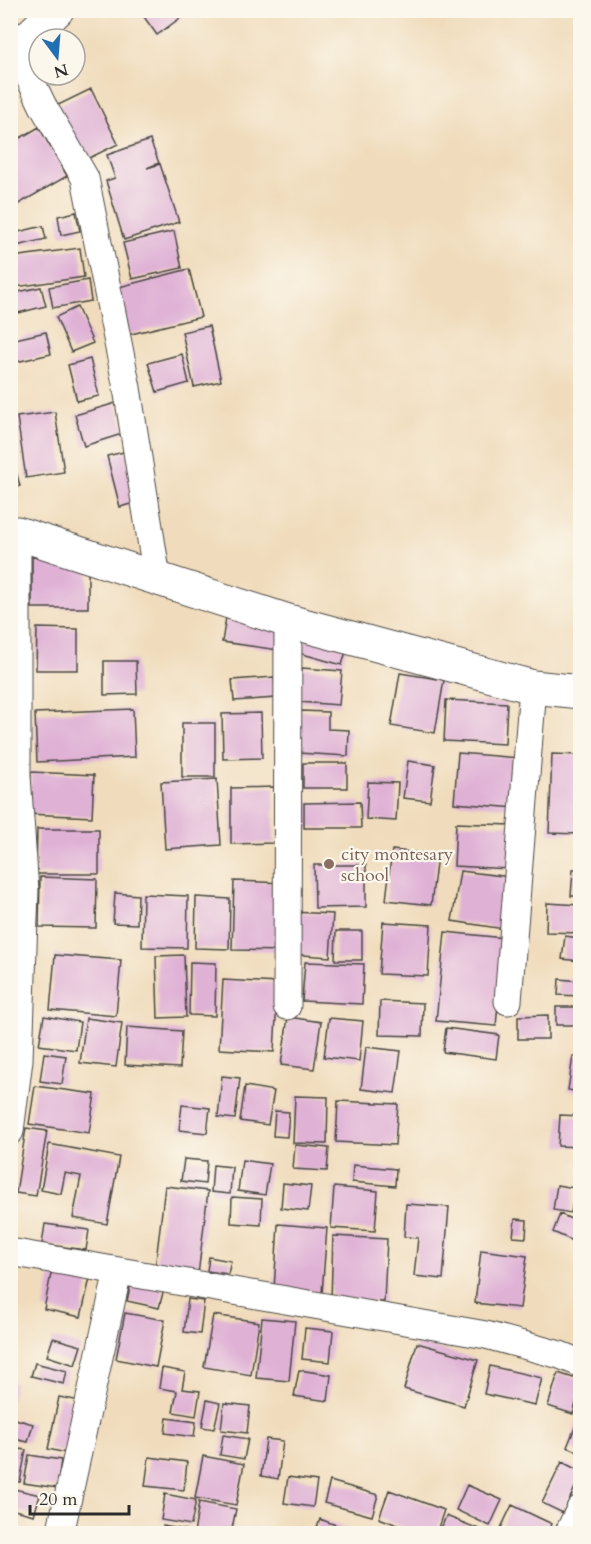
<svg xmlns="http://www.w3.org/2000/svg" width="591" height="1544" font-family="Cardo,serif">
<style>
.building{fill:#dfb1d5}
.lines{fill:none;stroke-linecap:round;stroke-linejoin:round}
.street-casing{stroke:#494641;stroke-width:29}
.secondary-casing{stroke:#494641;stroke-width:35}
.street{stroke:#fff;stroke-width:27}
.secondary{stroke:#fff;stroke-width:33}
.education-dot{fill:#8d6e63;stroke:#fbf7ec;stroke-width:2}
.labels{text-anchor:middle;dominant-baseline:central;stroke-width:4.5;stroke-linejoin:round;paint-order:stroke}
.education-label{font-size:18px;fill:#785e54;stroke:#fbf7ec;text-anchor:start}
</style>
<rect width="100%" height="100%" fill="#fbf7ec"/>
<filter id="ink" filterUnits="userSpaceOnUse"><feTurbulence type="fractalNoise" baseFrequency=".0167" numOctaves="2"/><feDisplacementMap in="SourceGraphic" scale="12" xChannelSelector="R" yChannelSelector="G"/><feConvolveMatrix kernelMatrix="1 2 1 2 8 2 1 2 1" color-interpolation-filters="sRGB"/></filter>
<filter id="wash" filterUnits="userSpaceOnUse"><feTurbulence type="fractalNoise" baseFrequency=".008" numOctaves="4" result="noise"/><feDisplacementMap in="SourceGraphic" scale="24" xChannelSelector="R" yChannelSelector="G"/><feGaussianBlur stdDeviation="1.35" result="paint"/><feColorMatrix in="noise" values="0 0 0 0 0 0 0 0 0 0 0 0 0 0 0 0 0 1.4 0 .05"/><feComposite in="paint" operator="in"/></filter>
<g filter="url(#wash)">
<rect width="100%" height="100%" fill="#f0dcbc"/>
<g id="blocks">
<path class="building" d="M139 10H191L157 35Z
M91 89 118 144 79 163 52 108Z
M39 127 67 176 10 209V144Z
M150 140 159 163 147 168 160 164 179 222 124 240 106 181 115 178 107 155Z
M76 212 80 231 61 235 58 216Z
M43 226 46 239 12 247 10 234Z
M174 231 182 268 132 279 123 243Z
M80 248 84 277 16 287 12 257Z
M189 269 201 317 127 335 115 288Z
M88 280 91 301 53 308 49 287Z
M41 287 46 306 18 313 13 293Z
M77 307 93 343 71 352 56 317Z
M209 326 221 381 194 387 182 332Z
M46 332 51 354 16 362 11 340Z
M182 354 189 383 157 392 148 363Z
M90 359 99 396 77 401 68 365Z
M116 403 125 433 84 446 75 415Z
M55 412 64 472 26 478 17 417Z
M128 451 141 501 120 507 107 456Z
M11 452 20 486 10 489V453Z
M32 557 88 558V608H32Z
M226 617 281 625 278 650 222 642Z
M37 628 78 629V670H36Z
M304 637 347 648 342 665 299 653Z
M104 661H136L137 694 104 695Z
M302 668 342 671 339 705 299 702Z
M400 673 444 680 435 733 391 726Z
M274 677 276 698 234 701 232 680Z
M446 700 507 703 505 744 444 741Z
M133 709 135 757 37 762 35 713Z
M301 711 328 712V729L349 730 348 756 298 753Z
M261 713 262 758 223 759 222 714Z
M182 723H215V777H182Z
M458 753 521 758 517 808 454 803Z
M552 754 580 755V834L549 833Z
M408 761 435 765 430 801 403 798Z
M303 763H347V788H303Z
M31 772 94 775 92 817 28 814Z
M217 779 221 845 165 849 161 782Z
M368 782 398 783 396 821 366 819Z
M274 787V843L231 844V788Z
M360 802 361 828H304V803Z
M456 823 512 825 510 869 454 866Z
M37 829H99V874H36Z
M392 850 437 855 431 905 386 900Z
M314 865H366V907L315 908Z
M573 869H580V896H571Z
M460 871 511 877 504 929 452 921Z
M40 877 97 879 96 928 39 927Z
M234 881 286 883 284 951 232 950Z
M115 893 138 895 137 924 113 923Z
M143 894 188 896 187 948 142 947Z
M196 897 230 899 229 949 195 948Z
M547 903 580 905V933L546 932Z
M292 912 333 914 330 957 289 954Z
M383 922 431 925 428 976 379 974Z
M336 931H362V960H335Z
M445 932 504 938 496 1026 436 1021Z
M565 936 580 938V961L562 959Z
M55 955 121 960 116 1016 50 1010Z
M184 955 186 1017 158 1018 156 956Z
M190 962 216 963 215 1016 189 1015Z
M305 962 364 964 362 1004 302 1001Z
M559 979 580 981V996L558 995Z
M223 980 278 983 274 1052 219 1049Z
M380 1001 423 1003 422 1036 379 1035Z
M556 1007H580V1025H556Z
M548 1015V1039H518V1016Z
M44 1016 80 1022 76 1050 39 1045Z
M288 1017 321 1022 314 1069 281 1065Z
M86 1018 122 1023 116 1067 80 1063Z
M329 1018 363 1021 359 1061 324 1057Z
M127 1027 182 1031 180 1068 125 1065Z
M446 1028 499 1035 496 1059 443 1052Z
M366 1047 401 1051 395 1093 361 1089Z
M44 1053 66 1056 62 1084 40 1081Z
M573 1056 580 1057V1092L568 1090Z
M222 1076 240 1078 235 1119 218 1117Z
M35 1086 95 1094 89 1133 29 1124Z
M245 1086 274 1091 268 1125 240 1121Z
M295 1096 328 1097 327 1144 293 1143Z
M338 1101 398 1104 395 1145 336 1142Z
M182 1105 210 1108 207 1133 179 1130Z
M275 1111 289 1112 287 1137 273 1136Z
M560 1115 580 1116V1147L558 1146Z
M26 1128 47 1131 36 1196 16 1193Z
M49 1144 119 1157 107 1224 73 1218 81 1176 65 1173 61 1194 41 1190Z
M295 1145 329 1148 327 1171 293 1169Z
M184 1159 207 1161 205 1184 181 1181Z
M242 1160 270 1164 265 1195 238 1191Z
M213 1165 232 1167 230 1194 211 1192Z
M353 1165 396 1169 395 1186 352 1182Z
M283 1183 311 1186 308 1211 281 1208Z
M557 1185 575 1188 571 1213 553 1210Z
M165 1186 208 1191 198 1275 155 1269Z
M334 1187 378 1191 375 1231 331 1228Z
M232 1197 262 1199 261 1225 231 1223Z
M406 1204 449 1207 443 1279 414 1276 418 1238 404 1237Z
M560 1214 580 1223V1244L553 1232Z
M515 1219 527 1220 526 1238 513 1237Z
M45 1224 89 1230 86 1250 42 1244Z
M278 1224 327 1228 322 1293 274 1290Z
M333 1236 387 1239 384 1302 331 1300Z
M481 1250 527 1256 520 1308 475 1303Z
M209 1257 231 1261 228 1274 207 1271Z
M52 1269 90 1278 81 1317 44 1309Z
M131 1282 164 1289 159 1308 127 1301Z
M188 1299 204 1301 200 1334 184 1332Z
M125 1313 165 1320 156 1367 116 1359Z
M213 1315 259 1322 251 1375 204 1367Z
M262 1318 295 1321 289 1381 256 1378Z
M305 1328 333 1331 330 1362 302 1359Z
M53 1338 81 1346 75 1365 47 1356Z
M417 1343 478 1360 464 1406 404 1389Z
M35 1363 67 1371 64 1384 31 1376Z
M490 1366 542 1378 535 1405 484 1394Z
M162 1368 185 1372 182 1389 200 1391 196 1416 173 1412 177 1391 159 1388Z
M299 1370 331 1375 328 1401 294 1396Z
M558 1373 580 1380V1389L573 1414 548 1406Z
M10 1382 15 1383 11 1400H10Z
M59 1397 86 1402 75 1455 48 1449Z
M207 1400 220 1403 214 1429 202 1427Z
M224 1403 250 1406 247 1433 221 1430Z
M580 1415V1452L567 1447Z
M167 1418 196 1422 194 1437 165 1433Z
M15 1419 33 1424 28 1442 10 1438Z
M223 1435 248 1439 244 1459 220 1455Z
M266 1439 283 1441 278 1479 261 1476Z
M10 1448 26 1450 20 1482 10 1480Z
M29 1455 61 1460 57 1488 24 1483Z
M203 1456 244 1464 236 1505 195 1498Z
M149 1457 187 1462 184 1490 145 1486Z
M562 1462 580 1471V1477L563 1513 542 1503Z
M288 1477 317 1481 313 1507 284 1503Z
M330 1481 378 1495 372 1516 324 1503Z
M467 1485 502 1500 490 1526 456 1510Z
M10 1488 40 1495 34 1515 10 1509Z
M389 1490 444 1510 436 1534H421L379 1518Z
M165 1494 196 1500 191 1525 161 1520Z
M199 1502 236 1509 231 1534H194Z
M512 1505 552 1524 548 1534H507L500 1530Z
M446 1516 489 1533V1534H439Z
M320 1519 357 1533V1534H315Z
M163 1526 185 1530V1534H162Z"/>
</g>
</g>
<g filter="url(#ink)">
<use href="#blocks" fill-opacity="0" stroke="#494641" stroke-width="1.5"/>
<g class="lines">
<defs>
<path id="street" d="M16 50 43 106 85 178 127 388 157 578
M508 1001 533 687
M287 1006 288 621
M10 1131 19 1060 25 891 17 776V533
M10 1252 486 1335 560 1355 580 1363
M60 1534 118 1271
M568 1534 580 1509"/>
<path id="secondary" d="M10 55 57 10
M10 533H17L288 621 533 687 580 692"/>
</defs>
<use href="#street" class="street-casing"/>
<use href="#secondary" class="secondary-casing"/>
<use href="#street" class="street"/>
<use href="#secondary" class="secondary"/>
</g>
</g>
<circle class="education-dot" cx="329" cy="864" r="6"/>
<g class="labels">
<g class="education-label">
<text x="341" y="854">city montesary<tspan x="341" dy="21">school</tspan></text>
</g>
</g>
<rect width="591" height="1544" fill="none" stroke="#fbf7ec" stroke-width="36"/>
<g transform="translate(57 57) rotate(164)"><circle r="28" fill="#fbf7ec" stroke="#a8a59f" stroke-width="1.5"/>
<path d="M0-4.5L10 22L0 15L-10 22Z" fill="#1f6fb2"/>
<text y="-9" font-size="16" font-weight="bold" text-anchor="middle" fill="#2b2b2b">N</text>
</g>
<path d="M30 1505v9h99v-9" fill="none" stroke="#2b2b2b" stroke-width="3"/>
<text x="39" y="1505" font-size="18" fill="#2b2b2b" stroke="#fbf7ec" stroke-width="4.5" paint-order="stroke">20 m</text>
</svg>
